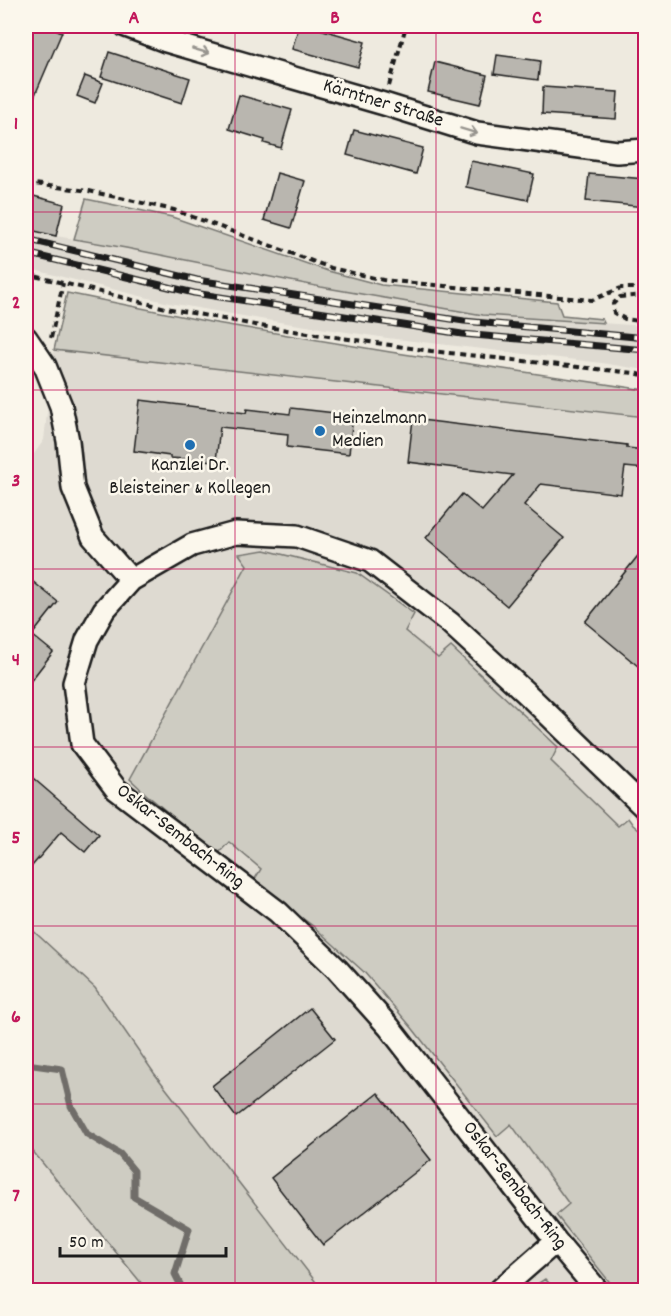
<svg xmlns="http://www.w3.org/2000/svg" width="671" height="1316" font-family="Dekko,sans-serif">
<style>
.built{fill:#dedad1}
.green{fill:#ceccc2;stroke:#75746f;stroke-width:1.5}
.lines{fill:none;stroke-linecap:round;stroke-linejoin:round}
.stream{stroke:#6f6d69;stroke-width:7}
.building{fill:#b9b6af;stroke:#1c1c1c;stroke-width:1.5}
.minor-casing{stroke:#1c1c1c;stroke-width:26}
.path{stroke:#1c1c1c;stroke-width:4;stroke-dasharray:6 4.5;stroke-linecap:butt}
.minor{stroke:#fbf7ec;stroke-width:21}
.rail-casing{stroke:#1c1c1c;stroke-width:7}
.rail{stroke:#fbf7ec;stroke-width:4.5;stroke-dasharray:14;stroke-linecap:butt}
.oneway{stroke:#97948e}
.grid{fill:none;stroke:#c2185b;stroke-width:1.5;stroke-opacity:0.55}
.poi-dot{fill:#1f6fb2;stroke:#fbf7ec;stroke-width:2}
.labels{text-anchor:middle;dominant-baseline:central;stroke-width:5;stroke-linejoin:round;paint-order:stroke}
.street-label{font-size:20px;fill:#1c1c1c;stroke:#fbf7ec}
.poi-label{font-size:20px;fill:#1c1c1c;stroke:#fbf7ec;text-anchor:start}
.neatline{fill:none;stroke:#c2185b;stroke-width:2}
.grid-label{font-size:20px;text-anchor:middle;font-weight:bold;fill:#c2185b}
</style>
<rect width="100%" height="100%" fill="#eeeadf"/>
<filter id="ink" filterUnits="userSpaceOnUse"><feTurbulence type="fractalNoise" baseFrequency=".0167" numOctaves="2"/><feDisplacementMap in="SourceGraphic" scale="12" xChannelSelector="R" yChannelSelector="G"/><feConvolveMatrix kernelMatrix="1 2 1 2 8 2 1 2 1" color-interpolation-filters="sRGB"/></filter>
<g filter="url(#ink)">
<path class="built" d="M26 229 56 236 126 248 321 287 483 315 645 326V370L602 363 387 338 266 320 169 303 26 268Z
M54 350 645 417V787L628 818 618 827 551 761 557 746 451 647 438 659 404 631 414 614 247 565 130 779 219 854 229 842 262 869 253 881 313 926 364 972 413 1029 498 1136 511 1124 570 1205 556 1216 616 1290H556L545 1279 528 1290H322L154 1073 95 988 26 924V465L44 440Z
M26 1143 147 1290H26Z"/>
<path class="green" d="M86 199 172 217 328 271 381 285 557 302 562 315 602 319 604 323 483 315 321 287 126 248 74 239Z
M67 293 210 322 390 352 645 390V417L54 350Z
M265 550 357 573 414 614 405 631 438 658 451 647 558 747 551 761 618 826 628 818 633 825 645 835V1290H616L556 1215 569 1204 511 1124 497 1136 413 1029 364 972 313 926 253 882 261 869 229 842 218 854 147 795 130 779 247 565 239 554Z
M26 924 95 988 154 1073 322 1290H147L26 1143Z
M545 1279 556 1290H528Z"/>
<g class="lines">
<path class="stream" d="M26 1064 62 1069 71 1106 87 1134 120 1154 134 1171V1197L189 1229 175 1274 183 1290"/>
</g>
<path class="building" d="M29 26H48L62 32 26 116V33Z
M299 26H309L365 42 358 67 292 49Z
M109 52 190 78 182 103 101 77Z
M497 55 540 61 538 80 494 74Z
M435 62 487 75 480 104 428 92Z
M85 76 103 83 95 103 77 96Z
M543 87 618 92 616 119 542 114Z
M239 95 292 110 281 148 264 143 265 140 229 129Z
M354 130 423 148 416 174 347 155Z
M471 161 534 174 528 200 466 187Z
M277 173 305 181 291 228 264 220Z
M589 174 645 179V207L586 201Z
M26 194 64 204 56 236 26 229Z
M140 400 246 413 247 409 290 414 291 408 353 415 349 454 287 447 288 434 220 427 216 461 170 458V456L134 451Z
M413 419 627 445V448L645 450V469L625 467 621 494 541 484 524 505 564 538 507 606 426 538 462 494 482 511 513 475 408 462Z
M645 547V672L585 622Z
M26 576 58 602 32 635 53 652 26 687Z
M26 772 99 835 85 852 61 832 26 873Z
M310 1008 335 1039 236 1117 212 1086Z
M378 1093 431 1160 323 1245 271 1178Z"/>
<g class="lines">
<defs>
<path id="minor" d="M126 26 166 41 384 104 477 133 617 152 646 150
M26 338 45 366 61 406 68 441 73 488 93 537 131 580
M500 1290 556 1241
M597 1290 556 1241 389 1027 337 969 278 912 116 789 82 744 74 683 87 640 104 610 131 580 192 545 236 533 297 536 370 561 450 623 525 692 646 809"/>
</defs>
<use href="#minor" class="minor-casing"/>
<path class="path" d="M389 86 406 26
M26 183 89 191 174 210 331 268 383 280 592 300 621 288H646
M26 274 166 308 260 326 431 351 634 373 646 376
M646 295 620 297 613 304 614 313 625 319 646 322
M51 338 63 283"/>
<use href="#minor" class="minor"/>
<defs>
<path id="rail" d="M26 239 197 280 464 321 646 338
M26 253 194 293 462 334 646 350"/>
</defs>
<use href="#rail" class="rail-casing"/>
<use href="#rail" class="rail"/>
</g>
<defs><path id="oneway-shaft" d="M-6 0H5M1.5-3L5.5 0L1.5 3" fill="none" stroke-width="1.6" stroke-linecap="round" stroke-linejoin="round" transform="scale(1.5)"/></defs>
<g class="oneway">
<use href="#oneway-shaft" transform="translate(201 51) rotate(16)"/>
<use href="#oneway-shaft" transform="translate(469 131) rotate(17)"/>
</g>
</g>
<path class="grid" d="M235 26V1290M436 26V1290M26 212H646M26 390H646M26 569H646M26 747H646M26 926H646M26 1104H646"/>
<g class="poi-dot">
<circle cx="320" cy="431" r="6"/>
<circle cx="190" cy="445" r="6"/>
</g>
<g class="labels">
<g class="street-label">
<text transform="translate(383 104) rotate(17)">Kärntner Straße</text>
<text transform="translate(180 837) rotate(38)">Oskar-Sembach-Ring</text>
<text transform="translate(514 1186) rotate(52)">Oskar-Sembach-Ring</text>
</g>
<g class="poi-label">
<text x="332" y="419">Heinzelmann<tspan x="332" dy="23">Medien</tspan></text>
<text x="190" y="466" text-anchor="middle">Kanzlei Dr.<tspan x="190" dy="23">Bleisteiner &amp; Kollegen</tspan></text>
</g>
</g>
<rect width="671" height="1316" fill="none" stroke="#fbf7ec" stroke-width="66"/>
<path d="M60 1247v9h166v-9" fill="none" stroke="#1c1c1c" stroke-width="3"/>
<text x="69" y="1247" font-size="18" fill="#1c1c1c" stroke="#fbf7ec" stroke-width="4.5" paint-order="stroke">50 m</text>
<rect x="33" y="33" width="605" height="1250" class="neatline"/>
<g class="grid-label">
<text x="134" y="23">A</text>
<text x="335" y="23">B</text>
<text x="537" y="23">C</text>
<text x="16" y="129">1</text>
<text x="16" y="308">2</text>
<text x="16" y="486">3</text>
<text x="16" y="665">4</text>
<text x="16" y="843">5</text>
<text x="16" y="1022">6</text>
<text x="16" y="1201">7</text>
</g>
</svg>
